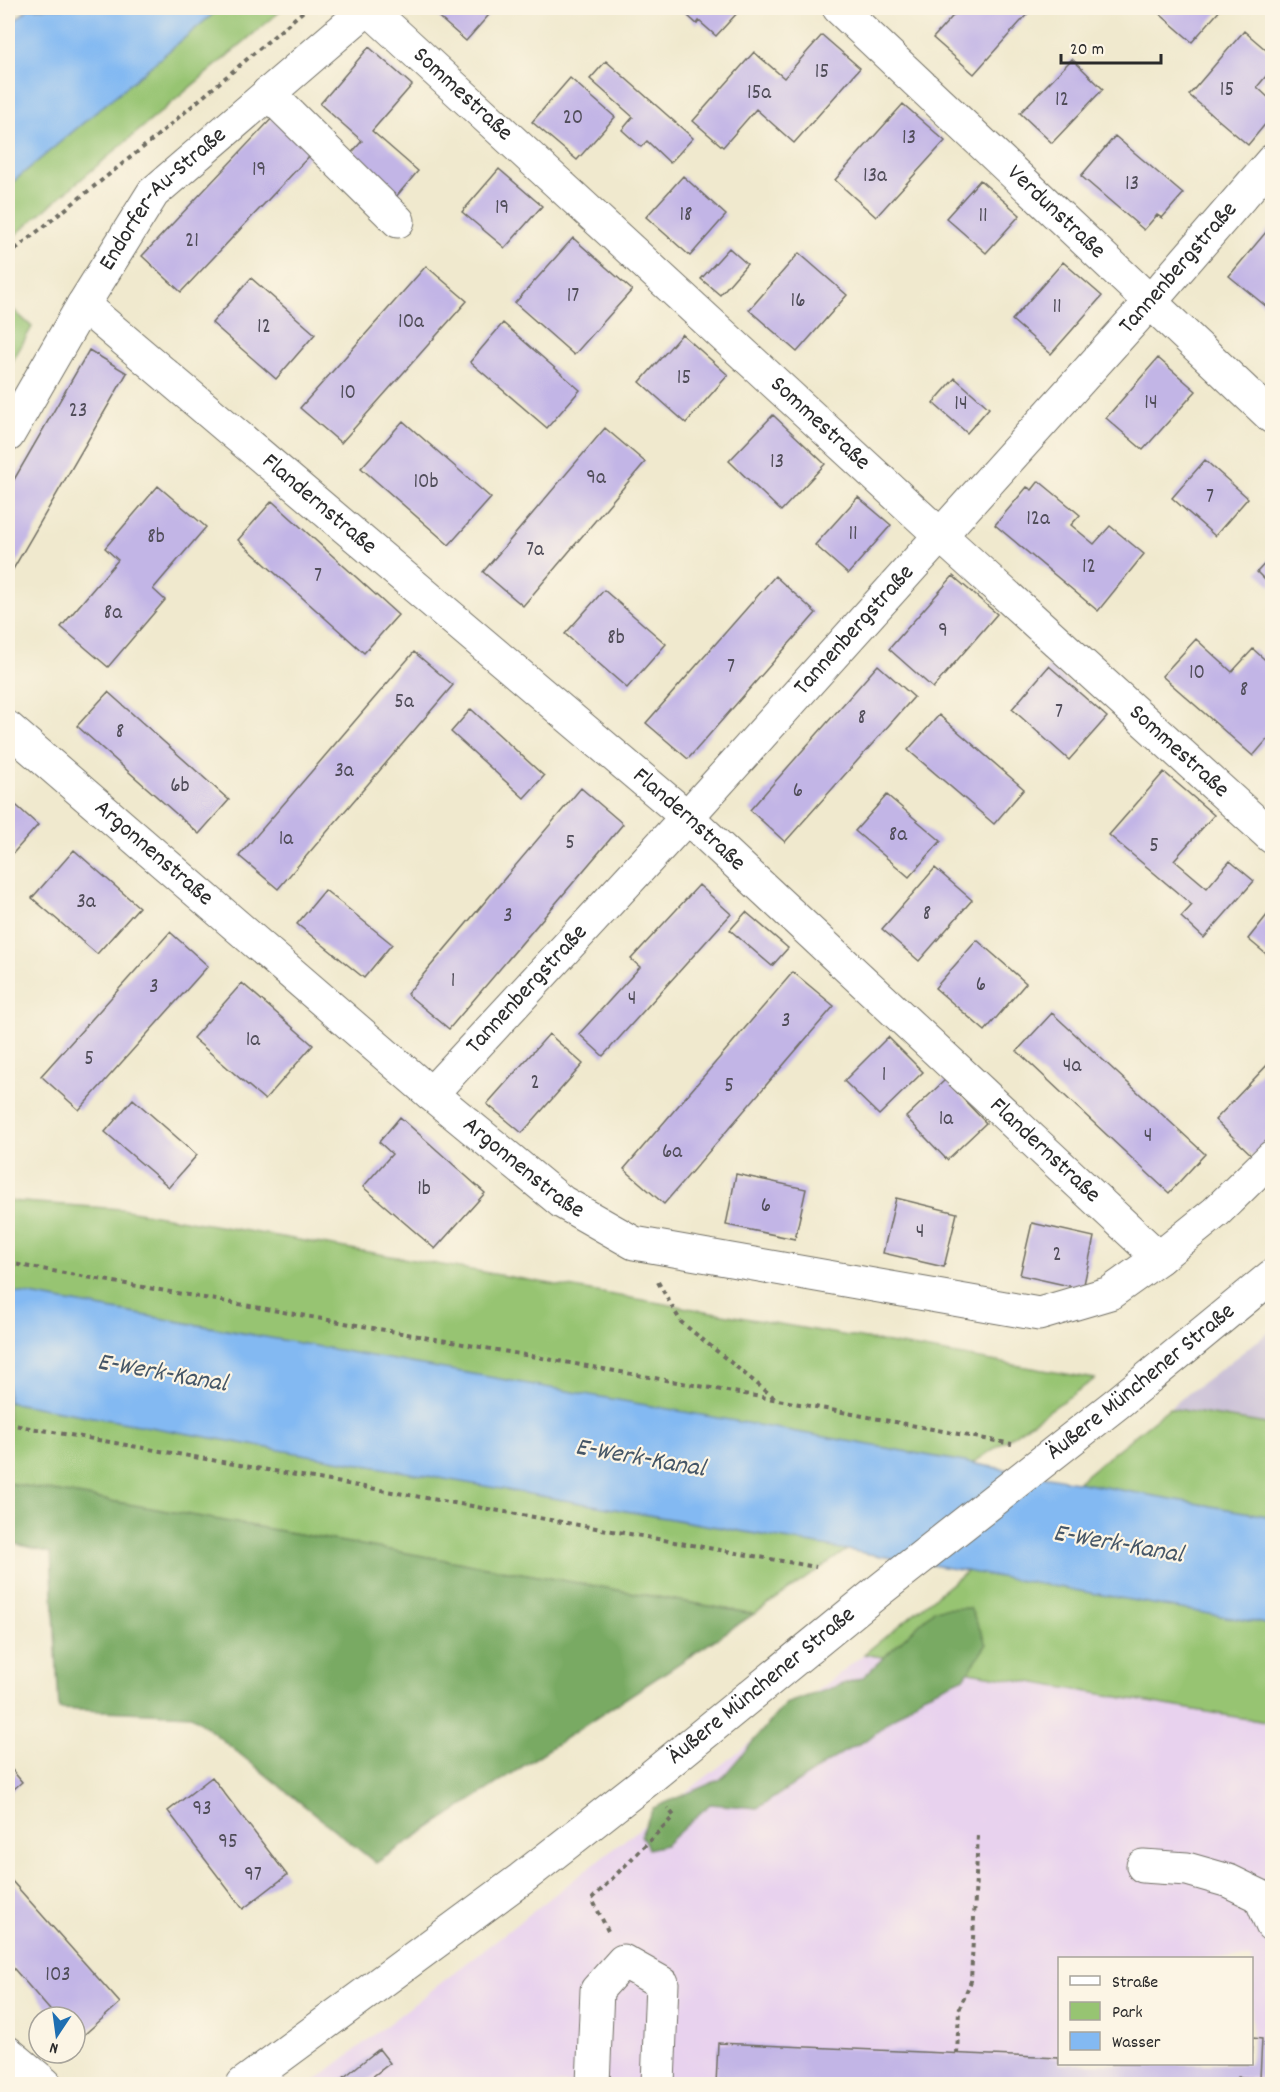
<svg xmlns="http://www.w3.org/2000/svg" width="1280" height="2092" font-family="Dekko,sans-serif">
<style>
.built{fill:#e8d2ee;fill-rule:evenodd}
.industrial{fill:#c9bfd7}
.green{fill:#97c472;stroke:#61784e;stroke-width:1.5}
.forest{fill:#79aa64;stroke:#526a48;stroke-width:1.5}
.water{fill:#83b9f2;stroke:#57728e;stroke-width:1.5}
.building{fill:#c2b5e6}
.lines{fill:none;stroke-linecap:round;stroke-linejoin:round}
.minor-casing{stroke:#706e64;stroke-width:35}
.major-casing{stroke:#706e64;stroke-width:35}
.path{stroke:#706e64;stroke-width:4;stroke-dasharray:4.5 4.5;stroke-linecap:butt}
.minor{stroke:#fff;stroke-width:33}
.major{stroke:#fff;stroke-width:33}
.labels{text-anchor:middle;dominant-baseline:central;stroke-width:4.5;stroke-linejoin:round;paint-order:stroke}
.number-label{font-size:21px;fill:#514e5a}
.street-label{font-size:24px;fill:#2b2b2b;stroke:#fcf5e5}
.water-label{font-size:26px;font-style:italic;fill:#455667;stroke:#fcf5e5}
</style>
<rect width="100%" height="100%" fill="#fcf5e5"/>
<filter id="ink" filterUnits="userSpaceOnUse"><feTurbulence type="fractalNoise" baseFrequency=".0167" numOctaves="2"/><feDisplacementMap in="SourceGraphic" scale="12" xChannelSelector="R" yChannelSelector="G"/><feConvolveMatrix kernelMatrix="1 2 1 2 8 2 1 2 1" color-interpolation-filters="sRGB"/></filter>
<filter id="wash" filterUnits="userSpaceOnUse"><feTurbulence type="fractalNoise" baseFrequency=".008" numOctaves="4" result="noise"/><feDisplacementMap in="SourceGraphic" scale="24" xChannelSelector="R" yChannelSelector="G"/><feGaussianBlur stdDeviation="1.35" result="paint"/><feColorMatrix in="noise" values="0 0 0 0 0 0 0 0 0 0 0 0 0 0 0 0 0 1.4 0 .05"/><feComposite in="paint" operator="in"/></filter>
<g filter="url(#wash)">
<rect width="100%" height="100%" fill="#f0e9ce"/>
<path class="built" d="M864 1654 1272 1723V2084H311ZM1060 1958H1252V2064H1060Z"/>
<path class="industrial" d="M1272 1330V1425L1169 1408Z"/>
<path class="green" d="M220 8H284L8 241V186Z
M8 305 32 327 8 369Z
M8 1201 121 1209 1095 1379 754 1614 8 1483Z
M1169 1408 1272 1425V1723L864 1654Z"/>
<path class="forest" d="M8 1483 754 1614 376 1863 191 1715 59 1709 51 1553 8 1542Z
M970 1608 987 1644 965 1677 923 1695 868 1739 842 1753 758 1808 710 1804 665 1845 648 1849 641 1835 653 1808 721 1779 785 1704 863 1677 935 1609Z"/>
<path class="water" d="M29 8H220L8 186V27Z
M8 1291 1272 1517V1625L8 1402Z"/>
<g id="blocks">
<path class="building" d="M439 8H495L466 41 434 13Z
M679 8H735L739 11 716 36 699 21 697 24Z
M960 8H1028L1031 10 974 74 933 38Z
M1153 8H1222L1192 42Z
M1244 31 1272 55V69L1257 87 1272 101V116L1248 145 1189 95Z
M822 35 860 68 794 143 756 109 723 147 693 121 754 52 784 78Z
M369 47 412 85 372 131 418 171 395 198 348 157 362 141 320 104Z
M1072 59 1103 89 1052 143 1020 113Z
M606 61 693 138 670 163 647 141 641 147 622 130 633 117 590 79Z
M570 78 615 117 577 160 532 122Z
M903 104 945 141 876 217 835 180Z
M276 114 315 150 181 292 142 256Z
M1115 136 1183 194 1162 218 1157 215 1144 230 1081 176Z
M499 169 542 206 505 248 462 212Z
M683 176 726 215 690 256 646 217Z
M980 180 1020 215 986 253 946 218Z
M1272 225V301L1267 307 1229 276Z
M573 238 632 290 574 355 515 303Z
M729 248 747 264 720 295 701 279Z
M799 253 847 295 797 352 749 310Z
M1063 262 1102 296 1051 354 1012 320Z
M426 266 467 301 341 443 300 408Z
M251 278 315 334 276 379 212 323Z
M503 323 580 390 547 428 470 362Z
M682 334 728 375 686 423 640 382Z
M89 350 127 373 8 578V490Z
M1158 358 1196 391 1143 450 1106 418Z
M955 378 989 408 967 433 933 403Z
M773 415 825 464 781 511 729 461Z
M403 421 491 498 449 545 361 468Z
M605 428 645 462 523 606 483 572Z
M1205 460 1248 498 1215 536 1172 498Z
M1039 481 1080 515 1071 525 1094 544 1110 526 1144 554 1098 611 995 525 1027 487 1032 490Z
M158 486 206 527 153 589 165 600 108 667 61 627 118 560 105 548Z
M858 497 891 525 848 574 815 545Z
M272 501 398 615 364 653 238 540Z
M1272 556V587L1257 572Z
M775 576 816 613 688 759 646 723Z
M953 576 997 614 933 688 889 649Z
M604 590 666 644 627 688 565 634Z
M1196 639 1232 672 1253 649 1272 666V734L1253 756 1162 676Z
M414 652 453 685 278 889 239 856Z
M878 665 914 697 785 842 750 810Z
M1049 666 1107 717 1069 760 1012 709Z
M108 692 229 800 199 834 77 726Z
M471 709 544 776 524 798 451 732Z
M939 715 1024 789 994 824 908 750Z
M1164 772 1214 815 1174 860 1207 888 1230 861 1254 881 1204 938 1181 917 1192 905 1109 835Z
M581 788 623 824 449 1029 407 994Z
M887 795 941 841 909 877 855 831Z
M8 798 38 825 8 859Z
M74 850 139 907 97 954 32 898Z
M935 868 972 900 919 961 882 929Z
M699 885 731 914 603 1056 579 1034 640 967 631 959Z
M325 890 392 944 364 978 297 924Z
M1272 909V959L1248 939Z
M746 912 788 948 772 966 730 930Z
M170 932 208 966 79 1110 41 1076Z
M977 940 1026 983 985 1031 935 988Z
M793 972 834 1006 664 1204 624 1169Z
M242 983 313 1045 265 1100 193 1038Z
M1052 1013 1205 1154 1169 1193 1017 1051Z
M549 1034 583 1064 522 1133 487 1104Z
M888 1037 923 1072 879 1115 844 1081Z
M1272 1060V1137L1254 1157 1215 1120Z
M945 1080 986 1123 947 1160 906 1117Z
M133 1099 197 1155 169 1187 105 1132Z
M400 1117 485 1193 435 1249 363 1187 392 1154 379 1142Z
M736 1174 806 1189 795 1239 726 1225Z
M896 1198 957 1213 944 1267 883 1253Z
M1032 1223 1094 1237 1083 1289 1020 1275Z
M8 1765 22 1782 8 1794Z
M212 1777 287 1875 243 1909 168 1811Z
M11 1880 120 2003 77 2041 75 2038V2017H56L8 1962V1884Z
M1252 2038 1262 2039 1260 2078 1238 2077V2084H716L718 2043 1059 2058V2064H1251Z
M379 2049 390 2063 363 2084H340L338 2082Z"/>
</g>
</g>
<g filter="url(#ink)">
<use href="#blocks" fill-opacity="0" stroke="#706e64" stroke-width="1.5"/>
<g class="lines">
<defs>
<g id="minor">
<path id="s1" d="M368 8 940 535 1272 837"/>
<path id="s2" d="M839 8 1272 417"/>
<path d="M268 93 398 221"/>
<path id="s3" d="M83 305 687 817 1159 1258"/>
<path id="s4" d="M8 435 83 305 153 193 368 8"/>
<path id="s5" d="M8 728 431 1094 562 1202 634 1243 1039 1314 1110 1293 1159 1258 1216 1212 1272 1157"/>
<path id="s6" d="M431 1094 687 817 1151 301 1272 161"/>
<path d="M1143 1866 1187 1869 1229 1881 1260 1896 1272 1925"/>
<path d="M8 2053 45 2084"/>
<path d="M593 2084 597 1990 623 1961 662 1983 658 2084"/>
</g>
<g id="major">
<path id="s7" d="M243 2084 521 1879 646 1781 881 1589 1120 1401 1272 1276"/>
</g>
</defs>
<use href="#minor" class="minor-casing"/>
<use href="#major" class="major-casing"/>
<path class="path" d="M8 255 151 141 307 8
M8 1263 778 1400 1012 1444
M658 1282 681 1322 777 1400
M8 1424 816 1567
M608 1931 592 1899 674 1816 668 1808
M957 2054 959 2010 971 1981 978 1834"/>
<use href="#minor" class="minor"/>
<use href="#major" class="major"/>
</g>
</g>
<g class="labels">
<g class="number-label">
<text x="822" y="73">15</text>
<text x="1227" y="91">15</text>
<text x="759" y="94">15a</text>
<text x="1062" y="101">12</text>
<text x="573" y="119">20</text>
<text x="909" y="139">13</text>
<text x="259" y="171">19</text>
<text x="875" y="177">13a</text>
<text x="1132" y="185">13</text>
<text x="502" y="209">19</text>
<text x="686" y="216">18</text>
<text x="983" y="217">11</text>
<text x="192" y="242">21</text>
<text x="573" y="297">17</text>
<text x="798" y="302">16</text>
<text x="1057" y="308">11</text>
<text x="411" y="323">10a</text>
<text x="264" y="328">12</text>
<text x="684" y="379">15</text>
<text x="348" y="394">10</text>
<text x="1151" y="404">14</text>
<text x="961" y="405">14</text>
<text x="78" y="412">23</text>
<text x="777" y="463">13</text>
<text x="596" y="479">9a</text>
<text x="426" y="483">10b</text>
<text x="1210" y="498">7</text>
<text x="1038" y="520">12a</text>
<text x="853" y="535">11</text>
<text x="156" y="538">8b</text>
<text x="535" y="551">7a</text>
<text x="1089" y="568">12</text>
<text x="318" y="577">7</text>
<text x="113" y="614">8a</text>
<text x="943" y="632">9</text>
<text x="616" y="639">8b</text>
<text x="731" y="668">7</text>
<text x="1197" y="674">10</text>
<text x="1244" y="691">8</text>
<text x="404" y="703">5a</text>
<text x="1059" y="713">7</text>
<text x="862" y="719">8</text>
<text x="120" y="733">8</text>
<text x="344" y="772">3a</text>
<text x="180" y="787">6b</text>
<text x="798" y="792">6</text>
<text x="898" y="836">8a</text>
<text x="286" y="840">1a</text>
<text x="570" y="844">5</text>
<text x="1154" y="847">5</text>
<text x="86" y="903">3a</text>
<text x="927" y="915">8</text>
<text x="508" y="917">3</text>
<text x="453" y="982">1</text>
<text x="981" y="986">6</text>
<text x="154" y="988">3</text>
<text x="632" y="1000">4</text>
<text x="786" y="1022">3</text>
<text x="253" y="1041">1a</text>
<text x="89" y="1060">5</text>
<text x="1072" y="1067">4a</text>
<text x="884" y="1076">1</text>
<text x="535" y="1084">2</text>
<text x="729" y="1087">5</text>
<text x="946" y="1120">1a</text>
<text x="1148" y="1137">4</text>
<text x="672" y="1153">6a</text>
<text x="424" y="1190">1b</text>
<text x="766" y="1207">6</text>
<text x="920" y="1233">4</text>
<text x="1057" y="1256">2</text>
<text x="202" y="1810">93</text>
<text x="228" y="1843">95</text>
<text x="253" y="1876">97</text>
<text x="58" y="1976">103</text>
</g>
<g class="street-label">
<text stroke="none"><textPath href="#s1" startOffset="128">Sommestraße</textPath></text>
<text stroke="none"><textPath href="#s4" startOffset="284">Endorfer-Au-Straße</textPath></text>
<text stroke="none"><textPath href="#s2" startOffset="298">Verdunstraße</textPath></text>
<text stroke="none"><textPath href="#s6" startOffset="1114">Tannenbergstraße</textPath></text>
<text stroke="none"><textPath href="#s1" startOffset="614">Sommestraße</textPath></text>
<text stroke="none"><textPath href="#s3" startOffset="309">Flandernstraße</textPath></text>
<text stroke="none"><textPath href="#s6" startOffset="628">Tannenbergstraße</textPath></text>
<text stroke="none"><textPath href="#s1" startOffset="1100">Sommestraße</textPath></text>
<text stroke="none"><textPath href="#s3" startOffset="795">Flandernstraße</textPath></text>
<text stroke="none"><textPath href="#s5" startOffset="192">Argonnenstraße</textPath></text>
<text stroke="none"><textPath href="#s6" startOffset="142">Tannenbergstraße</textPath></text>
<text stroke="none"><textPath href="#s3" startOffset="1281">Flandernstraße</textPath></text>
<text stroke="none"><textPath href="#s5" startOffset="678">Argonnenstraße</textPath></text>
<text stroke="none"><textPath href="#s7" startOffset="1140">Äußere Münchener Straße</textPath></text>
<text stroke="none"><textPath href="#s7" startOffset="654">Äußere Münchener Straße</textPath></text>
</g>
<g class="water-label">
<text transform="translate(162 1374) rotate(10)">E-Werk-Kanal</text>
<text transform="translate(640 1459) rotate(10)">E-Werk-Kanal</text>
<text transform="translate(1118 1545) rotate(10)">E-Werk-Kanal</text>
</g>
</g>
<rect width="1280" height="2092" fill="none" stroke="#fcf5e5" stroke-width="30"/>
<rect x="1058" y="1957" width="195" height="108" fill="#fcf5e5" stroke="#a8a49b" stroke-width="1.5"/>
<rect x="1070" y="1976" width="30" height="9" fill="#ffffff" stroke="#a8a49b" stroke-width="1.5"/>
<text x="1112" y="1987" font-size="18" fill="#2b2b2b">Straße</text>
<rect x="1070" y="2002" width="30" height="18" fill="#97c472" stroke="#a8a49b" stroke-width="1.5"/>
<text x="1112" y="2017" font-size="18" fill="#2b2b2b">Park</text>
<rect x="1070" y="2032" width="30" height="18" fill="#83b9f2" stroke="#a8a49b" stroke-width="1.5"/>
<text x="1112" y="2047" font-size="18" fill="#2b2b2b">Wasser</text>
<g transform="translate(57 2035) rotate(193)"><circle r="28" fill="#fcf5e5" stroke="#a8a49b" stroke-width="1.5"/>
<path d="M0-4.5L10 22L0 15L-10 22Z" fill="#1f6fb2"/>
<text y="-9" font-size="16" font-weight="bold" text-anchor="middle" fill="#2b2b2b">N</text>
</g>
<path d="M1061 54v9h100v-9" fill="none" stroke="#2b2b2b" stroke-width="3"/>
<text x="1070" y="54" font-size="18" fill="#2b2b2b" stroke="#fcf5e5" stroke-width="4.5" paint-order="stroke">20 m</text>
</svg>
